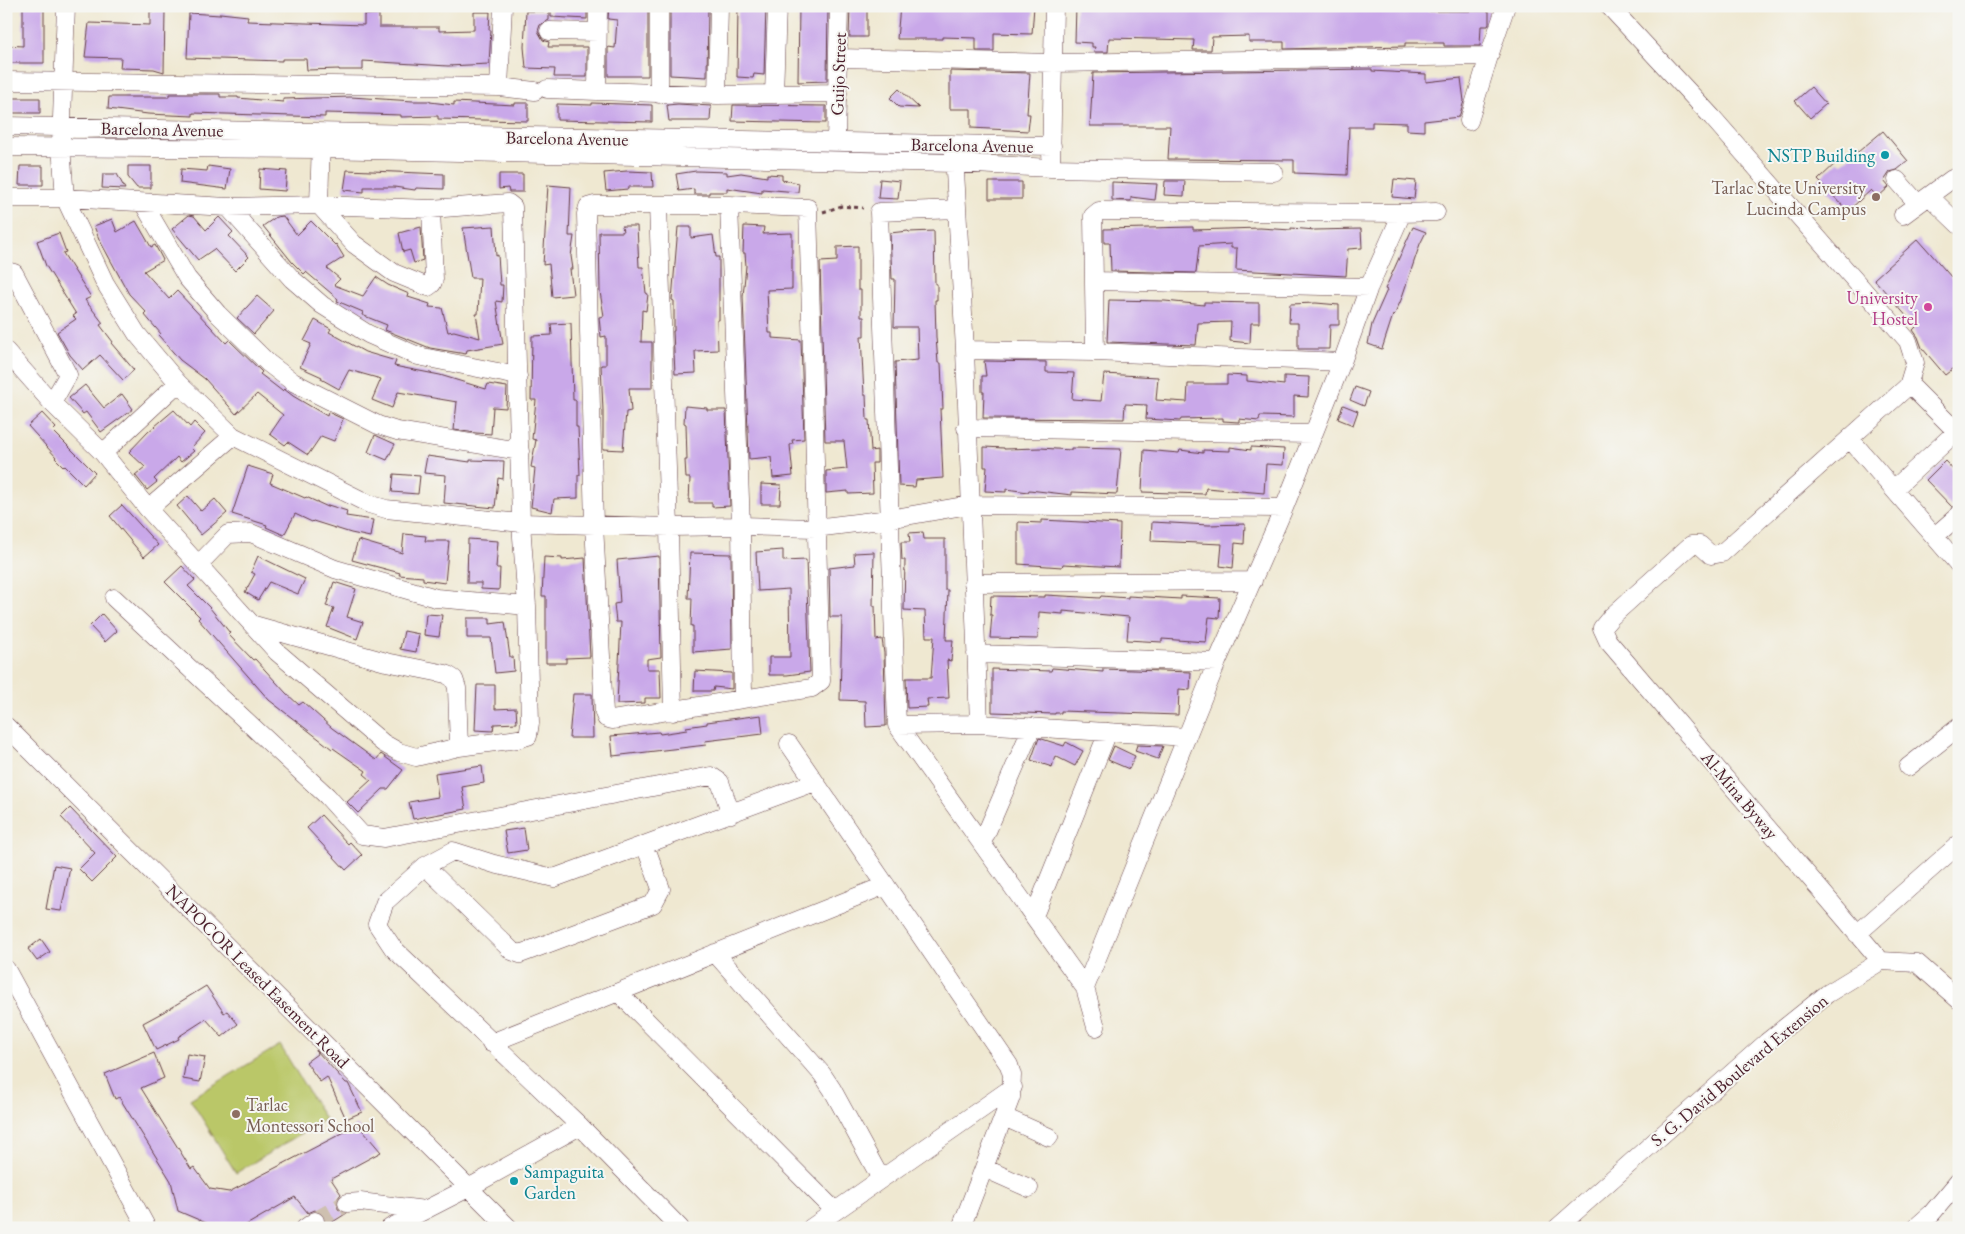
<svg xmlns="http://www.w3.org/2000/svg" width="1965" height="1234" font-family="'EB Garamond',serif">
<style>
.green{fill:#bac768;stroke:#82734a}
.building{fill:#c9a8e9}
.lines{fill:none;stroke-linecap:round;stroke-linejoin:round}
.minor-tunnel{stroke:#cec0b0;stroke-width:18;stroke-dasharray:18 9;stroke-linecap:butt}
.minor-casing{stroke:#633d44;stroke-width:19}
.path{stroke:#633d44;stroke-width:3;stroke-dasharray:4 4;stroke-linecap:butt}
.minor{stroke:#fff;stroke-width:18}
.culture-dot{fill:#0f9aa8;stroke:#f6f6f2;stroke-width:2}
.education-dot{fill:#8d6e63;stroke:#f6f6f2;stroke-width:2}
.hotel-dot{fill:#d1479c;stroke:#f6f6f2;stroke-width:2}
.labels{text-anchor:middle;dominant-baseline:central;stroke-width:4;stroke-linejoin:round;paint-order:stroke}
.street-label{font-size:18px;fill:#4a1f2b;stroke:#f6f6f2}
.culture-label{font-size:18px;fill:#0d838f;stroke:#f6f6f2;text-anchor:end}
.education-label{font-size:18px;fill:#785e54;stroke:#f6f6f2;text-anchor:end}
.hotel-label{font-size:18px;fill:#b23c85;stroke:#f6f6f2;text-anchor:end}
</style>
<rect width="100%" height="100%" fill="#f6f6f2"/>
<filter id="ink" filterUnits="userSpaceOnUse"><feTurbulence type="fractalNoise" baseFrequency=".02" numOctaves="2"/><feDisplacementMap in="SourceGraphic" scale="10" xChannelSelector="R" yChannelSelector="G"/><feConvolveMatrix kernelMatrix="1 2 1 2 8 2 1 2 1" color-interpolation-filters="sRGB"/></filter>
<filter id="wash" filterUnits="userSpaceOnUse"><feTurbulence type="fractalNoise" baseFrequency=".0096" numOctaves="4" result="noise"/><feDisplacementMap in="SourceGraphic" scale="20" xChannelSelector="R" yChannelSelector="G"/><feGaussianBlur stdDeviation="1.12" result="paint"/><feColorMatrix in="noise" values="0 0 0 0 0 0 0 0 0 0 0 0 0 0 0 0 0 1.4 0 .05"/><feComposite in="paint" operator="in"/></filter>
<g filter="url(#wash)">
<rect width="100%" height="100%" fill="#efe8d1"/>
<path class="green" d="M280 1045 325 1119 236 1173 190 1099Z"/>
<g id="blocks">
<path class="building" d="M23 6H44V63H6V45L23 46Z
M551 6H587V19L551 17Z
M609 6H648V76H608V47L615 48 617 20 608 19Z
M670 6H708L707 77 670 75Z
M738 6H766L764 75 754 74 753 78 737 77Z
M799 6H828L827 81 798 82Z
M850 6H867V37H849Z
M900 6H1034L1032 34 994 33V51H976V38L942 37V39H897Z
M1076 6H1428V11H1489V24L1488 26H1481L1480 46H1444V43H1405V46L1284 49V42H1249V36L1212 37 1211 50H1193L1194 40 1109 38 1108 52H1094L1095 47H1092V43L1075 42Z
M150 11H165L164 72 154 69 120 68 121 58 85 57 89 23 150 25Z
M526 11H549V20L540 25 538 31 543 40 549 42 548 47H587V77H554L555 69 526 68 524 47Z
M474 12H490L489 30H491L489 64 448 66 363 61V70H339V69L307 70 306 59H282V61L187 58 189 13 220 15V13L248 16 247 21 364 25V15L379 14V27H439V31L474 30Z
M1372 69V71L1426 74V82L1461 78 1464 101 1459 117 1424 121V131L1407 130V123L1372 122V127H1349L1347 175 1294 173V160L1168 159 1170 126H1090L1093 73Z
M950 71 1030 73 1027 114H1030L1028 131 971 128V109H950Z
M1811 87 1826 104 1810 118 1795 101Z
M899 89 919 108 899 107 890 98Z
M169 94H220V97H238V98L283 102V99L351 97 413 101H430V102L454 105V102L515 105V103H528V121L438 119V116L401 117V115L369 114 325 113V117L193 113V116L148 114 108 109 109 97H169Z
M6 98H40V113H12L11 111 6 112Z
M592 103 652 105V122L557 120V104L592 105Z
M678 104 711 106 710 121H669L667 105Z
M733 105 826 106V123L732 121Z
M1883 131 1908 161 1897 170 1890 172 1884 181 1889 187 1878 197 1871 190 1848 211 1818 180 1838 161 1841 164 1856 150 1858 152Z
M20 166H43V185H19Z
M128 166H151V188H137L128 177Z
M208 166 230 169 227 189 180 183 181 169 207 171Z
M260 169 287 171 285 191 259 189Z
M347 170 444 174V189L416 188 415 190 394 187H364V192L344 190Z
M627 171 652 172 653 187H628V189L606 191 604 173Z
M696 171 727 172V175L741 173 767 177V174L782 175V180L799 183 798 192 762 189V193L727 188V192H709V194H694V189L679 191 676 174Z
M103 174H117L125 189 102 188Z
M499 174H523V192H509L508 188 499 189Z
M880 179 900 181 898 199 878 198Z
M1394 179 1416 181 1414 199 1392 197Z
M1165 181H1185L1184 196 1164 195Z
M989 182H1022V199H989Z
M1112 182 1157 184 1155 200 1131 197V201L1112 200Z
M548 185 571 187 569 236H574L571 256 573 269H570L573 295 552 297 549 264 543 265Z
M189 215 194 216 206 230 219 217 233 232 229 236 249 257 235 271 214 249 198 260 172 229Z
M283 216 297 235 311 221 335 245 336 244 344 257 327 268 340 279 334 285 363 296 376 277 388 285 409 294 408 297 430 304 429 307 442 308 448 332 454 331 480 338 476 314H478L480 278H471L463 228 494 226 496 256 498 255 500 285H503L502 302 496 301 503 344 467 350 466 354 430 348 385 330 387 325 362 315 363 312 337 301 338 299 306 272 304 274 292 262 263 226 276 217Z
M112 219 117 232 136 221 151 247 155 245 163 260 144 271 169 299 177 291 226 343 229 340 262 372 260 374 282 391 284 389 293 396 327 416 328 412 343 419 334 441 321 436 308 455 288 442 285 445 270 434 283 415 257 394 236 414 205 379 180 360 159 336 161 334 144 314 146 312 129 294 99 239 94 226Z
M622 226H637L639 267H643L646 293 648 294 646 311 642 310 641 342H652V388H629L631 411 626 412 623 450 603 449V411L601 365H606V336L601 337 599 317 604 316 600 292 599 232H623Z
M744 226 764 227 763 234 792 233V289L767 290 769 333H772V338L801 340 804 439 792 440 793 444 790 445 793 476 773 478 771 457 749 459 743 296 746 266 745 253H743Z
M421 227 423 260 414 263 410 250 403 252 399 233Z
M678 227H691V238L713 235 716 257H719V320H717L718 350 695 351 696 373 675 374 673 331H674V301L672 300Z
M1193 227V230L1260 228 1291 230V228L1315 230 1361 229 1362 248 1348 249 1346 276 1236 270 1237 248H1231V244L1199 246 1196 273 1111 271 1110 243H1104V229Z
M1413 227 1426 232 1420 244 1401 300 1394 316 1393 315 1382 349 1368 344 1372 324 1387 290 1385 289Z
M908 231 909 232 934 231 935 284H937V300H935L936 337 938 363H941L943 409H940L943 478 916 480 915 487 899 486 895 362 918 360 917 327H894L895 279H892L890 233Z
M59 233 66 252 63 253 91 297 85 300 103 323 100 325 113 342 111 343 134 370 123 380 100 355 83 370 70 355 57 332 76 319 73 316 76 314 46 266 37 241Z
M1918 239 1959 286V364L1945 375 1922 348 1918 337 1913 330 1916 327 1874 279Z
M858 246V290H861V317H864V336H861L864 395H866L867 420H869L871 451 877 450V463H872L873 493 848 494V491L826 493V471L847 469 844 441H825L820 262 837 261V247Z
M257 296 274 311 254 334 237 318Z
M1109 300 1165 301 1204 305V302L1259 303V323H1251L1250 343 1230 341 1231 322 1198 323 1196 345 1107 342Z
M1316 303 1339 305V325H1330L1329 349H1298V323H1289L1290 304Z
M315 320 331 329 329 332 365 352 396 361 394 366 440 375 486 389 488 384 507 387 506 408 493 407 491 434 476 433 454 430 457 402 398 392 392 408 372 400 381 379 349 370 339 389 321 379 322 377 300 367 311 344 304 341Z
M571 323 573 400H576V427H578L580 475H578V498L554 499 552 512 531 507 535 468 531 467 536 440 532 439 536 400H531L532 336 552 335 551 324Z
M984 361 1046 362V372L1074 373 1072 399 1101 401 1104 374 1158 377 1156 400 1187 402 1188 384H1227V375L1247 376V381L1284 385V376L1309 377 1308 397 1294 396V417L1260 416 1259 421 1239 419V422L1223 421V418L1181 419 1180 421 1146 419 1147 405 1125 404 1124 419 983 418 984 392H982V376H986Z
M85 385 104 408 122 394 133 409 101 432 86 412 83 414 69 398Z
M1355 387 1369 392 1364 406 1350 400Z
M1343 405 1358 411 1353 425 1338 419Z
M685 406 707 408V410H726L730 506 712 507V503H689L690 478H686L685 460H687L686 424 684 423Z
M174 410 190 427 194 422 205 433 191 448 194 451 181 462 177 457 154 479 157 482 147 490 135 475 145 467 129 452 148 432Z
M42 413 56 428 53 431 95 473 84 485 65 466 64 467 55 458 56 457 28 426Z
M375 435 395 444 387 460 368 452Z
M984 447 1004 448V449L1041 448 1071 450V448L1121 449 1117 494 1072 492V495L1029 490 1028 492 1006 489V492L985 491 987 467H984Z
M1230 447 1251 450V447L1284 449 1283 465 1266 464 1264 493 1206 488 1205 494 1142 492 1144 450 1179 453 1180 450 1203 453V450L1230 451Z
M427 456 470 462V460L504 461 503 479 498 478 495 508 444 503 446 475 424 473Z
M1945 461 1959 476V505L1952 507 1926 480Z
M248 466 273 474 270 483 305 498 306 497 328 507V505L347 511 346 516 373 520 370 537 351 533 313 521 312 522 295 514 284 535 266 527 267 525 232 514Z
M394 474 420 476 418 494 392 492Z
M761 484 781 485 780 504H761Z
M188 496 201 511 215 499 227 513 201 535 177 506Z
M122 505 158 545 144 557 110 516Z
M1042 520 1120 524 1119 567 1063 564 1062 567 1018 564V522L1042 523Z
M1152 522 1209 525 1245 524 1244 544 1235 543 1233 568 1220 566 1222 544 1151 541Z
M923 532 924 539H945V590H948L946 640H953L951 661 947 660 949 698 927 699 928 707 907 708 906 678H931L934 637H926L925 611 904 610 905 560H902L901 542H910L909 533Z
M404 534 426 536 425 541H449L445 583 423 580V577L399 575 400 573 352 560 358 540 402 553Z
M468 539 498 541 496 568H500L499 590 481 589V583H467Z
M783 550V561L806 560 810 672 787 675H769V657H790L789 589 758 591 756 552Z
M874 552 873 606H875L876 640 882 639 884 653 886 726 866 727 865 701 840 700 842 617H830L829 568 855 565 854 553Z
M690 553 731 554 732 649 693 652V626H691L692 598H688Z
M258 556 305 579 298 594 269 582 258 600 245 592 255 574 251 572Z
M659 556 661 657 647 659V669H660L661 698H645V703L617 704 621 622H616L614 604 620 603 617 560Z
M544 557 562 558V560L585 558 590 657 566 658V663H546V596H542Z
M182 566 195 580 188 586 210 608 230 633 228 634 253 660 255 659 286 693 299 705 303 702 332 728 376 760 381 754 403 770 388 789H383L358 813 347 802 371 780 364 774 366 771 333 748 332 749 269 700 198 619 200 617 165 582Z
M334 582 356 589 347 617 363 622 357 639 327 627 334 608 326 606Z
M1045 595 1100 598 1101 596 1128 598V596L1181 599V596L1220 598 1219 618 1209 617 1206 642 1162 639V642L1127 640 1129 617 1063 611V614L1039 612 1038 639 990 638 992 615H990L991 596 1045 597Z
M102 614 117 631 105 642 90 626Z
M426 614 442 615 439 637 424 635Z
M467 618H490V624L505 622 510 657H513L514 671 495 673 491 638H467Z
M404 631 419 634 416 652 400 649Z
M1052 668 1103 672V669L1191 672 1190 690 1179 689 1178 715 1061 711V713H1055V714L992 712V669L1051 671Z
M695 671 732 673V689L714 687 713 691H694Z
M477 685H495V709L516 708 517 723 494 724 493 731 475 730Z
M573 694H592L593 738H569Z
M761 715 763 734 705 741 706 745 613 756 611 736 659 732 660 734 687 730 686 727 707 724V722Z
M1039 738 1064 746 1066 742 1083 751 1075 766 1055 756 1052 767 1031 760Z
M1137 745 1163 746 1158 759 1135 751Z
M1114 746 1135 756 1129 769 1108 760Z
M482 766 484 783 462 787 466 809 413 819 409 802 438 797 435 773Z
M70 808 117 857 92 882 79 869 95 853 61 817Z
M321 815 348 844 350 842 362 855 346 870 307 828Z
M524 828 527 850 508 853 504 831Z
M54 865 70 868 61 911 46 909Z
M41 939 50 952 37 961 28 949Z
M206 986 224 1013 227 1011 238 1024 222 1037 206 1019 178 1037 179 1039 156 1050 143 1023 167 1010Z
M316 1050 346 1083H348L362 1112 346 1119 327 1077 320 1082 306 1062 317 1054Z
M154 1053 164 1078 141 1088 191 1169 194 1167 210 1189 229 1192 358 1125 381 1152 331 1179 341 1194 337 1199 338 1209 347 1213 323 1228 326 1221 323 1215 315 1210 308 1213 295 1197 241 1228H218L178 1211 171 1181 119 1097 115 1099 105 1074Z
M187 1054 205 1057 200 1082 183 1079Z"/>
</g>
</g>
<g filter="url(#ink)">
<use href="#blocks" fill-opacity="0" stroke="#633d44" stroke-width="1"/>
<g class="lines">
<path class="minor-tunnel" d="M315 1221 347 1203"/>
<defs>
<path id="minor" d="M66 6 61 146 65 198 105 283 137 334 178 383 233 436 369 504 386 509 521 523 669 527 741 526 815 528 889 519 969 505 1284 508
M598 6 597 91 717 95 838 93
M1609 6 1712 117 1908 341 1915 363 1908 386
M549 31 598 32
M839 58 1054 63 1489 56 1506 6
M6 81 499 87 535 91
M499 87 503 6
M547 89 597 91
M659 94V6
M774 94 777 6
M717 95 719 6
M1469 121 1489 56
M6 126 1052 146
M321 139 319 205 354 244 394 273 428 287 432 284 434 279 431 209
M836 142 839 6
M6 147 320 149 954 163 1051 168 1054 6
M954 153 965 350 979 724
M1051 168 1274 172
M1897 180 1918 204
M1929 196 1959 225
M6 198H65L228 207 319 205 431 209 508 203 513 207 521 523 527 606 530 723 528 736 518 739 459 747 416 757 399 752 383 743 277 652 148 509 233 436
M143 203 187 278 218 314 268 363 293 382 378 425 397 431 520 451
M595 205H729L808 208 821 681 812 688 612 720 606 718 604 713 594 525 586 214 588 207Z
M658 205 669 527 673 712
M729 205 741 526 743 699
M228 207 292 279 322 305 368 334 418 356 518 376
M957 209 879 212 897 725 1085 988 1096 1027
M1903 215 1952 179 1959 176
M6 271 14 273 68 375 52 403
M1095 281 1369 287
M965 350 1095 352 1342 362
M6 351 52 403 103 453 178 383
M1095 352 1093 216 1099 211 1402 213 1436 212
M1908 386 1914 389 1959 434
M966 428 1312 434
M1850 439 1959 565
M103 453 148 509
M1894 489 1956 432
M1935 536 1959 515
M199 564 228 534 251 533 335 569 436 598 527 606
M973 583 1253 581
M114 598 327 796 362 835 384 838 711 776 720 782 731 814
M254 625 386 662 446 674 454 679 457 688 459 747
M976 654 1217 662
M897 725 979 724 1187 737
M6 726 509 1228
M789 744 1009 1065 1012 1075 1011 1097 961 1228
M1908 767 1959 727
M982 843 1032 727
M425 866 512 951 520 954 653 904 661 889 645 845
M1034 916 1108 732
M1857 934 1959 844
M715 953 822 1074 832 1089 881 1179
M1881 961 1608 641 1602 628 1611 617 1691 545H1700L1711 555 1722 553 1908 386
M6 969 147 1228
M1085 988 1217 662 1284 508 1342 362 1369 287 1402 213
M618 992 835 1211
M491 1043 886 885
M1004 1117 1049 1137
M984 1168 1029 1188
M347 1203 360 1202 425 1210
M305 1228 315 1221
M390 1228 470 1187 580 1126
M680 1228 580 1126 393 948 377 924 385 902 425 866 453 851 494 864 554 878 815 782
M811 1228 1013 1087
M1557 1228 1767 1042 1827 994 1881 961 1917 963 1959 1000
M1915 1228 1932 1213 1959 1181"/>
</defs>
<use href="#minor" class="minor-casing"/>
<path class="path" d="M823 212 842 206 863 208"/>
<use href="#minor" class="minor"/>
</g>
</g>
<g class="culture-dot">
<circle cx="1885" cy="155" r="5"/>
<circle cx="514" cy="1181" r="5"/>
</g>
<g class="education-dot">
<circle cx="1876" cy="197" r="5"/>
<circle cx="236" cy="1114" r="5"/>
</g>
<circle class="hotel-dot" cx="1928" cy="307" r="5"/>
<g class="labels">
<g class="street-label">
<text transform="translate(838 74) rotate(-88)">Guijo Street</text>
<text transform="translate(162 129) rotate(1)">Barcelona Avenue</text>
<text transform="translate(567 138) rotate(1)">Barcelona Avenue</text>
<text transform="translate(972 145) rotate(1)">Barcelona Avenue</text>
<text transform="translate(1740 795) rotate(50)">Al-Mina Byway</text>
<text transform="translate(258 976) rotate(45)">NAPOCOR Leased Easement Road</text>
<text transform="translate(1739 1070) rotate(-40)">S. G. David Boulevard Extension</text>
</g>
<g class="culture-label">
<text x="1875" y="155">NSTP Building</text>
<text x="524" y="1171" text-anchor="start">Sampaguita<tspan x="524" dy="21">Garden</tspan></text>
</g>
<g class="education-label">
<text x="1866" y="187">Tarlac State University<tspan x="1866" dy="21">Lucinda Campus</tspan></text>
<text x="246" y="1104" text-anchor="start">Tarlac<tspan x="246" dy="21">Montessori School</tspan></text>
</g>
<g class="hotel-label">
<text x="1918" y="297">University<tspan x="1918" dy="21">Hostel</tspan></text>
</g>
</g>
<rect width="1965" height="1234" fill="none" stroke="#f6f6f2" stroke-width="25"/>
</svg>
